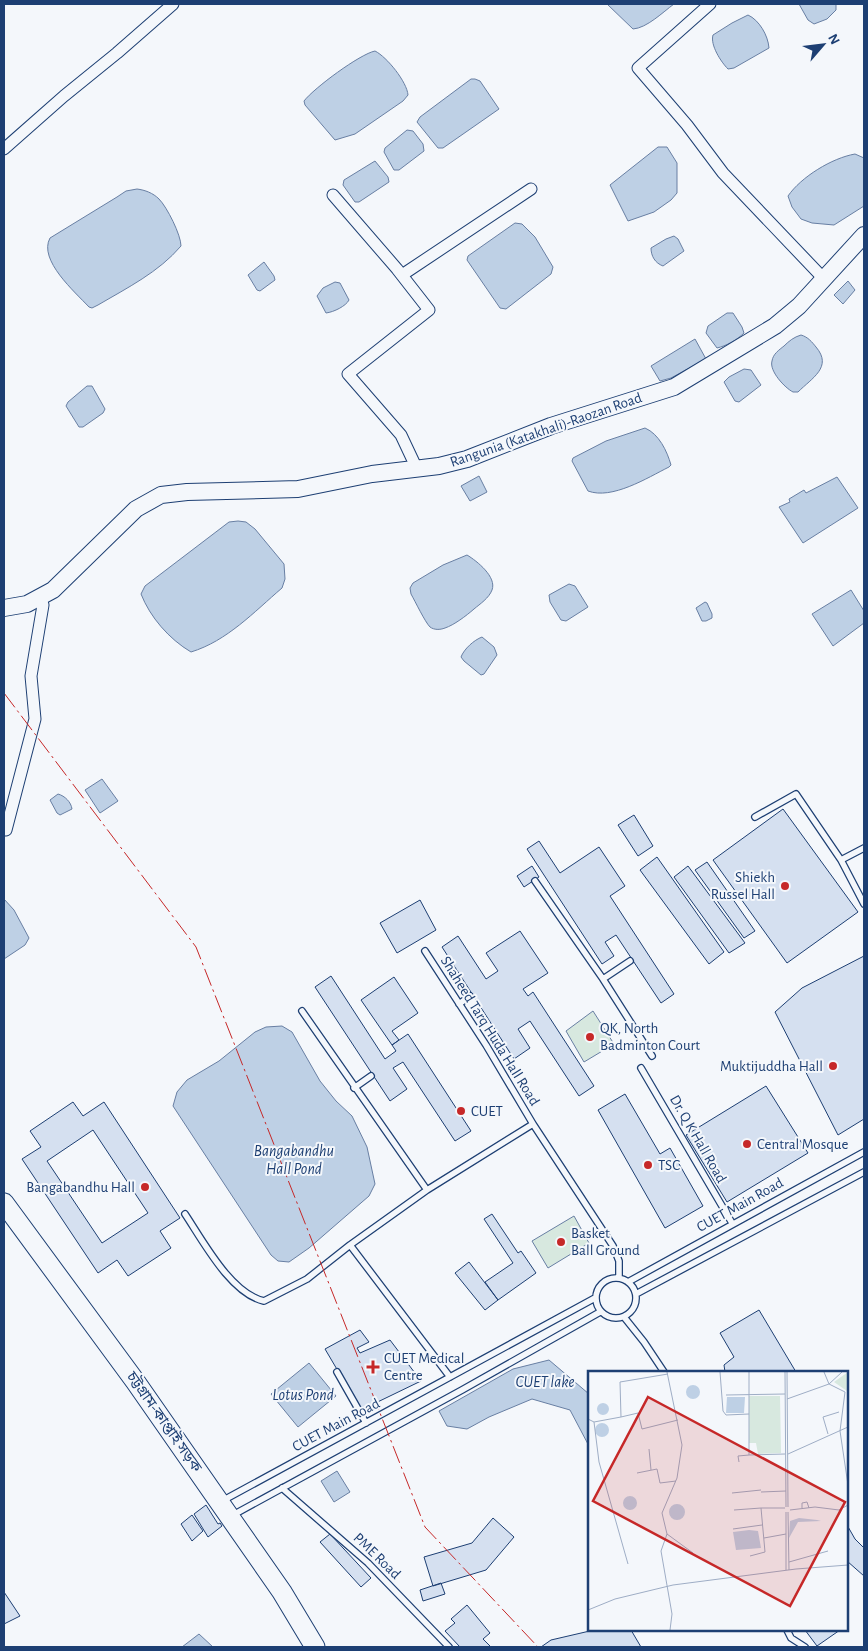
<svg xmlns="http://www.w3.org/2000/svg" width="868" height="1651" font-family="'Alegreya Sans','Noto Sans Bengali',sans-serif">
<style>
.green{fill:#d7e8df;stroke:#687fa3}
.water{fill:#bed0e5;stroke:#687fa3}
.building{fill:#d5e0f0;stroke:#1d3f73;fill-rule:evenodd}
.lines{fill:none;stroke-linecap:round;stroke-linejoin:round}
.service-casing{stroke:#1d3f73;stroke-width:8}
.minor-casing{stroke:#1d3f73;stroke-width:13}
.secondary-casing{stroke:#1d3f73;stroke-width:18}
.primary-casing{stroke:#1d3f73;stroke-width:21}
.service{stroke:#f4f7fb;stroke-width:5.5}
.minor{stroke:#f4f7fb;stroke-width:11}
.secondary{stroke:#f4f7fb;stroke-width:16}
.primary{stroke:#f4f7fb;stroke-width:19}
.power{stroke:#c62828;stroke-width:1;stroke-dasharray:18 4 2.5 4;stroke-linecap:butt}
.poi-dot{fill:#c62828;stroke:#f4f7fb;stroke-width:2}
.labels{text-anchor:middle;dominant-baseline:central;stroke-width:4;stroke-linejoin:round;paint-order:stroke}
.street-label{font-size:15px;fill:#1d3f73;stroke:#f4f7fb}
.poi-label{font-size:15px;fill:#1d3f73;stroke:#f4f7fb;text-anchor:start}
.water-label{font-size:16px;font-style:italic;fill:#1d3f73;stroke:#f4f7fb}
.inset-road{fill:none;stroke:#9eadc5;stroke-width:1}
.view{fill:#c62828;fill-opacity:0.15;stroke:#c62828;stroke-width:2.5}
.inset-edge{fill:none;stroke:#1d3f73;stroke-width:2.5}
</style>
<rect width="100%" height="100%" fill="#f4f7fb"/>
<path class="green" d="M593 1011 614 1044 584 1062 566 1031Z
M574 1216 589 1243 548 1268 532 1241Z"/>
<path class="water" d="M607 4H674C663 12 647 28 633 29Z
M799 4H836V10L827 19 814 24 808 20Z
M748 15C759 20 768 35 769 48L734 68 728 69C721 62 710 45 713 35L732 23Z
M375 51C387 57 407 82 408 95L403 101 355 134 335 140 305 105 304 101C314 88 360 54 375 51Z
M471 79H475L480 81 499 109 443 148H438L417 122 420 117Z
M407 130 413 131 423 144 424 151 399 170H394L384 152 385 148Z
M658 147H667L677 163V193L671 200 654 212 628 221 610 185Z
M855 154 864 158V206L834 225 812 223 801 219 792 207 788 196C801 177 832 158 855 154Z
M375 161 388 177 389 182 359 202H355L343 185 344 180Z
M137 189C145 190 153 193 159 199 167 207 181 235 181 246 159 272 127 288 98 305L92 308 89 307C75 292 38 260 50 238L117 197 126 191Z
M515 223 522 224 535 237 553 267 551 274 506 309 500 308 467 260 468 256Z
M674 236 678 239 684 251 663 266C655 263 651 256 651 248L666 239Z
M264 262 274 276 275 280 260 291 257 290 248 275Z
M848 281 855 290 843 304 834 295Z
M335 282 340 283 349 300C346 306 334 312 326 313L317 296 323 288Z
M727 313H733L742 327 744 333C737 340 726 346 717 348L706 333 708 326Z
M801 335C808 337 812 342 816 347 833 367 812 378 798 392H793C785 388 769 371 772 361 773 354 779 350 784 346 789 341 794 337 801 335Z
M695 339 706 359 671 378 660 381 651 366Z
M744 369 751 370 761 385 739 402 735 401 724 382 729 377Z
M87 386H92L105 409 103 413 83 427H79L66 406 68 402Z
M645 428C659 434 667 451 671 465L669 467C647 478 612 500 588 491L572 461 573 458 606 441Z
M479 476 487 492 470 501 461 486Z
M837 477 858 508 803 543 779 507 790 502 789 499 804 490 806 493Z
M238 521 246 522 255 529 284 564 285 579 282 588C254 612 227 641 191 652 169 639 150 617 141 594L145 586 229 522Z
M467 555C477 561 497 577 492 590 489 598 480 604 474 609 466 616 454 625 445 628 440 630 434 630 430 627 425 622 415 601 411 594L410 588 413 583 443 565Z
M569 584 575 586 588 607 566 621 561 620 550 602 549 595Z
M851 590 864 611V623L833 646 812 614Z
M705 602 707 603 712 614V618L706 621H702L696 608Z
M482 637 494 647 497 655 484 674 481 675 464 661 461 657C464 649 474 640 482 637Z
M102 779 118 801 100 813 85 790Z
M58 794C65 796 71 802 72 809L60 815 57 813 50 800Z
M4 899 14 910 29 938 25 945 4 959Z
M282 1026 292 1032 320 1081 336 1101 352 1116 367 1147 375 1184 369 1196 309 1248 289 1262 278 1261 271 1255 173 1106 177 1092 187 1080 219 1061 255 1032 266 1027Z
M549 1360 589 1394V1446L570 1410 532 1399 489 1417 467 1429 447 1426 439 1411 513 1369Z
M309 1363 336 1396 298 1427 271 1394Z
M337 1471 350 1492 334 1502 321 1481Z
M199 1634 213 1647H182Z"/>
<path class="building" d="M783 809 858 912 787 963 713 860Z
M634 815 653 846 638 856 618 825Z
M539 841 560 873 599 847 625 886 610 896 674 994 661 1003 616 935 605 942 614 956 602 964 527 849Z
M657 857 724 952 709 964 640 870Z
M707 862 755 931 744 938 695 870Z
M532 866 539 877 524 887 517 876Z
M688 866 745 943 729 953 674 877Z
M420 900 436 930 397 953 380 923Z
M520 931 548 973 523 989 528 996 533 992 594 1086 579 1096 530 1021 518 1029 530 1048 514 1059 442 947 458 936 486 979 498 971 486 953Z
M864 956V1119L838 1135 775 1012 802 988Z
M331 976 385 1059 396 1051 392 1045 408 1034 471 1131 455 1141 403 1062 393 1068 407 1089 390 1101 315 987Z
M394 977 418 1013 392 1031 399 1040 392 1045 361 1000Z
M766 1086 808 1153 727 1202 686 1135Z
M625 1094 660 1154 670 1148 703 1206 665 1228 598 1110Z
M73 1102 83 1116 104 1102 180 1218 160 1231 171 1248 128 1276 117 1260 98 1273 22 1159 41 1147 30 1131ZM93 1130 148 1213 102 1243 47 1161Z
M492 1214 518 1253 521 1251 536 1273 498 1300 485 1282 513 1263 484 1219Z
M469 1262 498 1300 485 1310 455 1273Z
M759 1310 796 1372H725L724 1365 734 1357 720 1333Z
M360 1330 369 1342 357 1348 360 1353 390 1340 421 1381 361 1410 325 1349Z
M206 1505 218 1524 220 1523 222 1526 208 1537 194 1514Z
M192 1515 203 1531 192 1541 181 1524Z
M493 1518 514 1537 486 1570 433 1586 424 1557 472 1543Z
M847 1525 855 1539 864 1548V1576L847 1561Z
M330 1534 371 1578 361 1587 320 1542Z
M441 1583 445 1594 423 1601 420 1590Z
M4 1592 20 1616 4 1624Z
M467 1605 490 1633 483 1639 491 1647H460L445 1631 455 1623 451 1619Z
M594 1630H631L641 1647H541L551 1640Z
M805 1630H840L817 1646Z"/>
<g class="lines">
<defs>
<path id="service" d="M755 817 796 794 841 860
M864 848 841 860 864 904
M535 881 603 979 652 1056
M425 951 486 1045 533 1124
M603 979 630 961
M459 1004 470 996
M302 1011 427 1190
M641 1068 732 1223
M354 1088 371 1076
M185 1214C203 1241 231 1294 264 1301L307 1279 350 1245 427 1190 533 1124 613 1246 619 1261V1278
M350 1245 450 1377
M596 1298a20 20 0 1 1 40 0a20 20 0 1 1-40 0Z
M628 1282 864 1152
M636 1294 864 1172
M624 1317 644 1342 664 1372
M337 1372 366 1423
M282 1488 368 1563 449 1647
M222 1501 595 1298
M233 1515 462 1390 600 1312
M787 1630 791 1638 805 1647"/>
<path id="minor" d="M710 4 638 68 687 125 723 173 824 279
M4 149 64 96 117 53 173 4
M333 195 397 269 429 310 348 374 401 435 417 469
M402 275 531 189
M6 830 35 719 31 676 43 605 41 598"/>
<path id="secondary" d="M4 608 27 604 53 590 136 509 161 495 187 492 298 489 372 474 439 466 467 459 551 426 674 387 775 326 799 306 864 235"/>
<path id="primary" d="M4 1203 135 1381 282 1592 315 1647"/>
</defs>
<use href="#service" class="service-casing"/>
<use href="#minor" class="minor-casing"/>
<use href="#secondary" class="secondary-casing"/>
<use href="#primary" class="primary-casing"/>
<use href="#service" class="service"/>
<use href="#minor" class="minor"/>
<use href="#secondary" class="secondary"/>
<use href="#primary" class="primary"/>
<path class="power" d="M4 693 196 947 425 1527 538 1647"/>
</g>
<g class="poi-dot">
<circle cx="785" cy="886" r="5"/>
<circle cx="590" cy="1037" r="5"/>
<circle cx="833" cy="1066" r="5"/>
<circle cx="461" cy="1111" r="5"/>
<circle cx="747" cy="1144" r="5"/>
<circle cx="648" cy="1165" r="5"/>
<circle cx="145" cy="1187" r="5"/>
<circle cx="561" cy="1242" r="5"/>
<path d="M370.5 1359.5h5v5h5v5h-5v5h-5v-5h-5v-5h5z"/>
</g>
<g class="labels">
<g class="street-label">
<text transform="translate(546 430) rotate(-19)">Rangunia (Katakhali)-Raozan Road</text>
<text transform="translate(490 1031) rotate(58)">Shaheed Tarq Huda Hall Road</text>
<text transform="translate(698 1139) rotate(60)">Dr. Q K Hall Road</text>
<text transform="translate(740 1205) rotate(-29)">CUET Main Road</text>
<text transform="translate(164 1422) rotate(55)">চট্টগ্রাম-কাপ্তাই সড়ক</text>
<text transform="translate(336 1425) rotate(-28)">CUET Main Road</text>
<text transform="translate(377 1556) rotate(44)">PME Road</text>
</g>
<g class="poi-label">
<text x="775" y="877" text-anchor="end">Shiekh<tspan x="775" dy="17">Russel Hall</tspan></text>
<text x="600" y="1028">QK, North<tspan x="600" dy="17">Badminton Court</tspan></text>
<text x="823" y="1066" text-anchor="end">Muktijuddha Hall</text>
<text x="471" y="1111">CUET</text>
<text x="757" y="1144">Central Mosque</text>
<text x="658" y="1165">TSC</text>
<text x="135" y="1187" text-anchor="end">Bangabandhu Hall</text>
<text x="571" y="1233">Basket<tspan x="571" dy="17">Ball Ground</tspan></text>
<text x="384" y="1358">CUET Medical<tspan x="384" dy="17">Centre</tspan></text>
</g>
<g class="water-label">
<text x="294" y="1151">Bangabandhu<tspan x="294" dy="18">Hall Pond</tspan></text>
<text x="545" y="1382">CUET lake</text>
<text x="303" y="1395">Lotus Pond</text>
</g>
</g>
<g transform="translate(588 1371)">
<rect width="260" height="260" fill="#f4f7fb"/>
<path d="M260 1V20H259L246 11ZM161 25H192L193 82 170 83 168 72H161Z" fill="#d7e8df"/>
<path d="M98 21a7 7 0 1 1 14 0a7 7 0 1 1-14 0ZM139 26H157L156 42H138ZM9 38a6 6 0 1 1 12 0a6 6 0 1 1-12 0ZM7 59a7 7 0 1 1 14 0a7 7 0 1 1-14 0ZM35 132a7 7 0 1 1 14 0a7 7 0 1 1-14 0ZM81 141a8 8 0 1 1 16 0a8 8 0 1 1-16 0ZM211 147 229 149 233 150 210 151 201 167 202 150ZM161 159 170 160 173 177 148 179 145 161Z" fill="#bed0e5"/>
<path class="inset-road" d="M79 1 94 74 89 107 74 142 79 163 73 180 84 243 82 259M132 1 135 40 138 44 161 43M161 1V84L197 83M197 1 198 136M199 1 200 136M138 24 197 23M199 28 241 13 236 1M33 46 50 42 54 58 90 49M0 48 6 51 11 91 40 193M6 51 33 46 32 11 80 3M252 60 257 21 241 13 254 1M252 60 260 114M240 63 235 46 251 41M61 78 63 99M200 83 260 56M151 91 150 85 161 84M49 102 69 98 72 112 88 110M173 121 198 120M144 122 173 119M214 137V132L219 131 221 137M146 139 173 137M202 139 227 136 251 139 260 134M198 141V199M200 141 201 199M145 158 174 154M79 163 105 182M176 167 198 163M162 185 177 181 173 137H197M201 191 240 180M0 239 27 228 85 214 208 198 260 194"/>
<path class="view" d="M60 26 257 131 202 235 5 130Z"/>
<rect width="260" height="260" class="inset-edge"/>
</g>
<rect width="868" height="1651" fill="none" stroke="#1d3f73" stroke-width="10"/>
<g transform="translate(823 45) rotate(62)" stroke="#f4f7fb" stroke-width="4" paint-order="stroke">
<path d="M0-4L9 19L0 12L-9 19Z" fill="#1d3f73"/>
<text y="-8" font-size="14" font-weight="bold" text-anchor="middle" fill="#1d3f73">N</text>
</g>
</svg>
